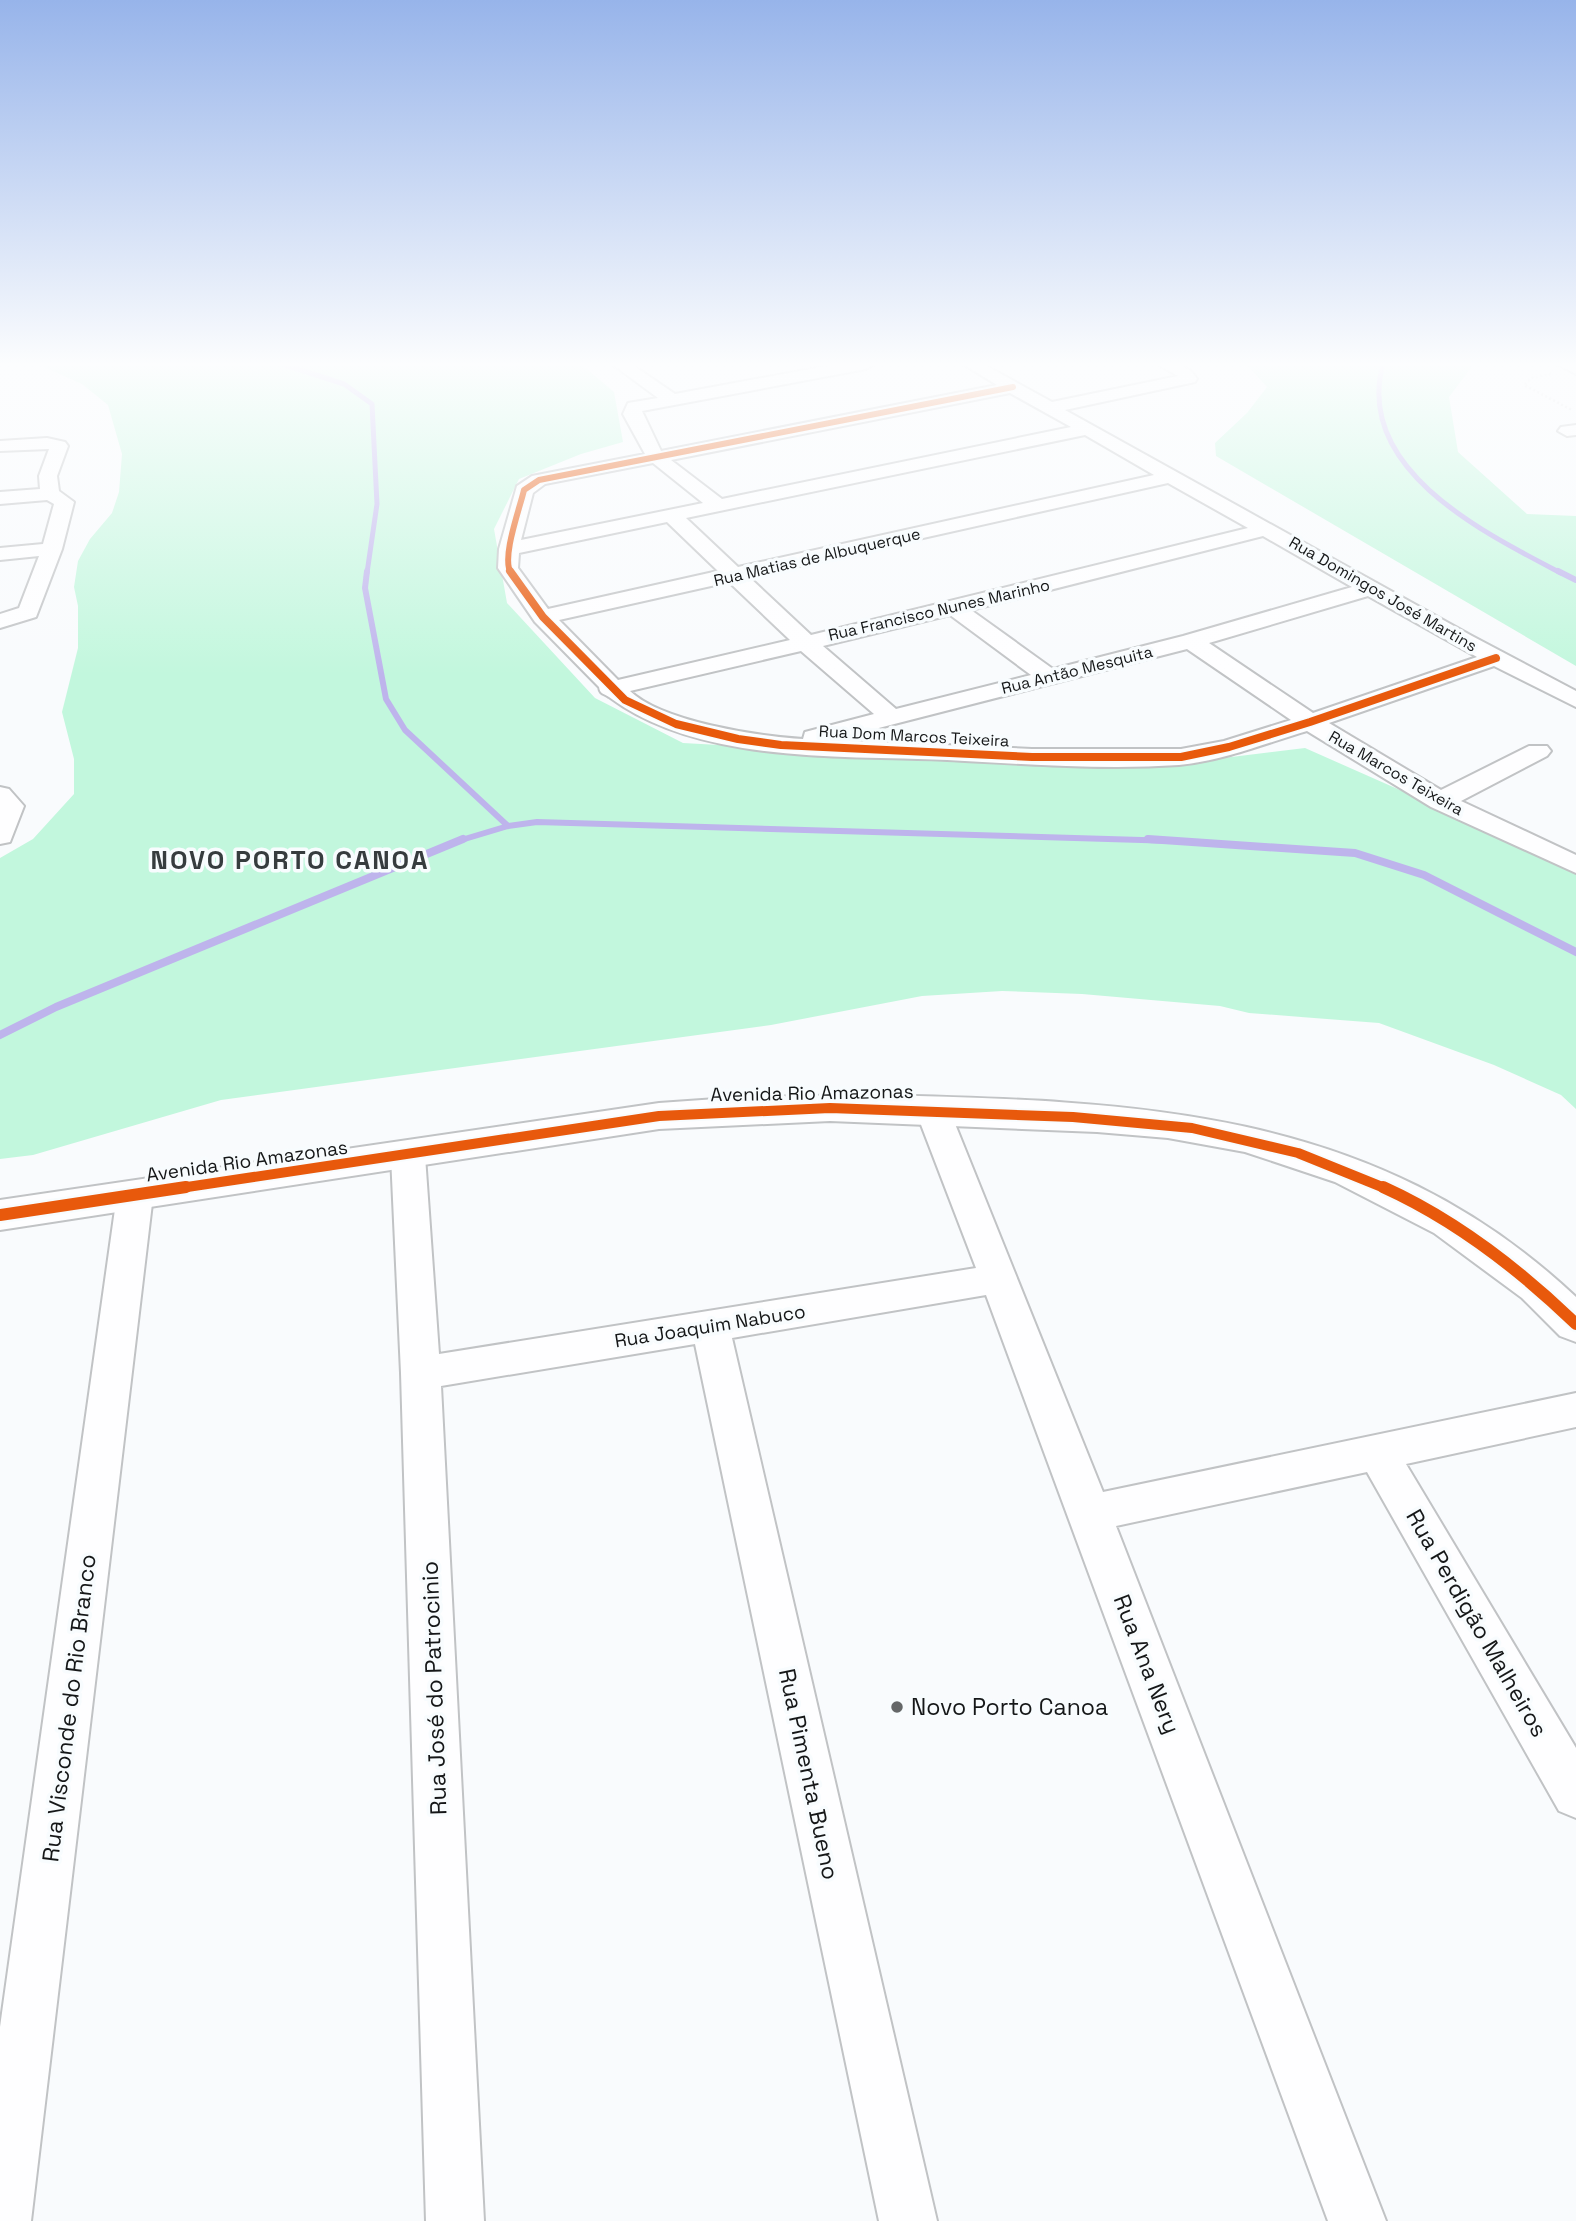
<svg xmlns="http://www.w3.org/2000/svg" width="1576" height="2221" font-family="'Space Grotesk',sans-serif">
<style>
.green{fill:#c2f7dd}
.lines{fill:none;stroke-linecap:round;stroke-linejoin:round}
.stream-far2{stroke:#beb4ec;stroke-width:5}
.stream-far1{stroke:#beb4ec;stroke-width:6}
.stream{stroke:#beb4ec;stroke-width:8}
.street-casing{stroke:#c1c3c5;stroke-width:4}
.secondary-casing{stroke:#c1c3c5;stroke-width:4}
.path{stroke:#e0e1e1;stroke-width:2.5;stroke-dasharray:2 2.5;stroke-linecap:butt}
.street{fill:#fefeff;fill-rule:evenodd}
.secondary{fill:#fefeff;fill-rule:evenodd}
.cycleway-far3-casing{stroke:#f8fcfe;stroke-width:9}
.cycleway-far2-casing{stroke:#f8fcfe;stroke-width:11}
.cycleway-far1-casing{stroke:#f8fcfe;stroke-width:14}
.cycleway-casing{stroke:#f8fcfe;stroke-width:17}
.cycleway-far3{stroke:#e8590c;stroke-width:6}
.cycleway-far2{stroke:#e8590c;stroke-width:8}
.cycleway-far1{stroke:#e8590c;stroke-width:10}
.cycleway{stroke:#e8590c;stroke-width:12}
.poi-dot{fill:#656768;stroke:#f8fcfe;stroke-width:2.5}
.labels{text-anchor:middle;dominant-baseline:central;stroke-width:7;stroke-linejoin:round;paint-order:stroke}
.far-street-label{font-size:16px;fill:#151718;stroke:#f8fcfe}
.street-label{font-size:19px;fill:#151718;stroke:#f8fcfe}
.near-street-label{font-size:23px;fill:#151718;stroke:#f8fcfe}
.near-poi-label{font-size:23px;fill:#151718;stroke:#f8fcfe;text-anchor:start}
.district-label{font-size:26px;font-weight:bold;letter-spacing:2px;fill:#363c3e;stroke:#f8fcfe}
</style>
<rect width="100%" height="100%" fill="#f9fbfd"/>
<path class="green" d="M37 364H581L614 392 623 442 581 454 519 479 494 529 507 603 595 698 683 743 1142 768 1305 748 1576 868V1109L1561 1095 1494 1065 1379 1023 1249 1013 1220 1006 1082 994 1002 991 922 996 771 1025 221 1100 33 1155 0 1159V858L33 839 74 794V759L62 712 78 648V606L74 587 78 561 90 539 112 513 119 492 122 454 108 405 82 384Z
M1246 364H1474L1449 397 1458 452 1527 514 1576 516V666L1216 456 1215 443 1247 413 1267 387Z"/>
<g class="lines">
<path class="stream-far2" d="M282 364 344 384 372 404 377 504 367 573
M1383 364C1354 469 1484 533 1561 573"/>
<path class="stream-far1" d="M367 571 365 588 386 699 405 730 508 826
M1558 571 1576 580
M458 841 508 826 537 822 1175 841"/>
<path class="stream" d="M1148 839 1355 853 1424 875 1576 952
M0 1035 56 1007 463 839"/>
<defs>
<path id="street" d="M612 364H631L675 394 838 364H874L866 369 642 411 661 451 997 385 963 364H983L1052 402 1178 376 1157 364C1174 364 1188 363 1197 379L1195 382 1065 410 1472 636 1576 691V707L1494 666 1329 723 1441 790 1529 746H1547L1551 751 1547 756 1461 801 1576 855V873L1431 807 1307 731C1266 743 1222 761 1179 765 1103 770 1023 764 947 760 839 755 698 764 609 697 603 693 600 694 599 687L535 622 498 568 499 549 517 486 532 476 645 454 623 414 628 403 658 398ZM1010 393 1071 427 722 499 671 460ZM1085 435 1154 475 738 567 686 518ZM653 463 703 503 521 540 533 493 545 484ZM1168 483 1248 528 811 635 749 577ZM667 522 718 571 548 609 518 568 519 553ZM1263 536 1352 587 1183 636 1053 669 971 610ZM729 582 790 640 618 680 559 620ZM1368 596 1477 657 1313 713 1209 643ZM950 615 1031 675 896 709 823 646ZM1187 649 1291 720 1224 741 1181 749H1032L832 740ZM801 651 874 714 805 732 803 739C758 736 662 722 630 691Z
M1557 364H1576V374Z
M1576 425V435L1567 436 1558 431 1561 427Z
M47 438 65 442 68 446 57 476 59 491 74 502 62 549 36 617 0 628V614L19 608 39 556 0 560V548L43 544 54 504 47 500 0 504V492L40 489 39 476 49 449 0 451V441Z
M0 787 9 789 24 806 10 842 0 844Z
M932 1097 944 1101 949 1109 1103 1492 1576 1393V1427L1406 1464 1576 1748V1818L1559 1811 1367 1472 1116 1526 1386 2221H1328L986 1295 732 1338 937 2221H879L695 1344 441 1386 484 2221H426L401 1373 391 1156 396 1147 408 1144 420 1147 425 1156 439 1354 976 1268 915 1109 920 1101Z
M135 1182 147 1186 153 1195 31 2221H0V2027L117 1195 123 1186Z"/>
<path id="secondary" d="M873 1095C1134 1101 1374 1107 1576 1297V1342L1560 1336 1522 1298 1434 1233 1335 1182 1245 1152 1168 1138 1097 1132 830 1121 659 1129 0 1230V1200L659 1103 745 1097Z"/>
</defs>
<use href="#street" class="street-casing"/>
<use href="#secondary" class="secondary-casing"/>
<path class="path" d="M1551 374 1532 378 1524 385 1572 410"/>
<use href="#street" class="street"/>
<use href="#secondary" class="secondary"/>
<defs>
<path id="cycleway-far3" d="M511 573C501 558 520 508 524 490L539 480 1013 387"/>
<path id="cycleway-far2" d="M510 571 543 617 625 700 676 724 738 739 781 745 1032 757H1181L1229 747 1310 722 1496 658"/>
<path id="cycleway-far1" d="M174 1189 659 1116 830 1108 1073 1117 1192 1128 1298 1153 1387 1189"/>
<path id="cycleway" d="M1383 1187C1456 1220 1518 1268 1576 1324
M0 1215 186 1187"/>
</defs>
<use href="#cycleway-far3" class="cycleway-far3-casing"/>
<use href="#cycleway-far2" class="cycleway-far2-casing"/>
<use href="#cycleway-far1" class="cycleway-far1-casing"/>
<use href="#cycleway" class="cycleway-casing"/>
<use href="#cycleway-far3" class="cycleway-far3"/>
<use href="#cycleway-far2" class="cycleway-far2"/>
<use href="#cycleway-far1" class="cycleway-far1"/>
<use href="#cycleway" class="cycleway"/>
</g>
<linearGradient id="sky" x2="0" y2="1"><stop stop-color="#97b4ea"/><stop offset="0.54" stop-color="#fcfdfe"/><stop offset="1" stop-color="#fcfdfe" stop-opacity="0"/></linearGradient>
<rect width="1576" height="675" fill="url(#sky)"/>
<circle class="poi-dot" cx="897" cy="1707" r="7"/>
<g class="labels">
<g class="far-street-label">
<text transform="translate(817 557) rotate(-13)">Rua Matias de Albuquerque</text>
<text transform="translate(1383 594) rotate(30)">Rua Domingos José Martins</text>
<text transform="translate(939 610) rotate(-13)">Rua Francisco Nunes Marinho</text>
<text transform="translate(1077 670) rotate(-14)">Rua Antão Mesquita</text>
<text transform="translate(914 736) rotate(3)">Rua Dom Marcos Teixeira</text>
<text transform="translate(1396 773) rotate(30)">Rua Marcos Teixeira</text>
</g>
<g class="street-label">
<text transform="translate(812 1093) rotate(-1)">Avenida Rio Amazonas</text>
<text transform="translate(247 1161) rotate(-8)">Avenida Rio Amazonas</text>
<text transform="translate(710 1326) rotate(-9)">Rua Joaquim Nabuco</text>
</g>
<g class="near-street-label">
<text transform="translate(1477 1623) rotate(60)">Rua Perdigão Malheiros</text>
<text transform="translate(1147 1664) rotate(69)">Rua Ana Nery</text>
<text transform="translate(434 1688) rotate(-92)">Rua José do Patrocinio</text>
<text transform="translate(69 1708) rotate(-83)">Rua Visconde do Rio Branco</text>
<text transform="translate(809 1774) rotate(78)">Rua Pimenta Bueno</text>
</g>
<g class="near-poi-label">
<text x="911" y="1707">Novo Porto Canoa</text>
</g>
<g class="district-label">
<text x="290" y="860">NOVO PORTO CANOA</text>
</g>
</g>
</svg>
